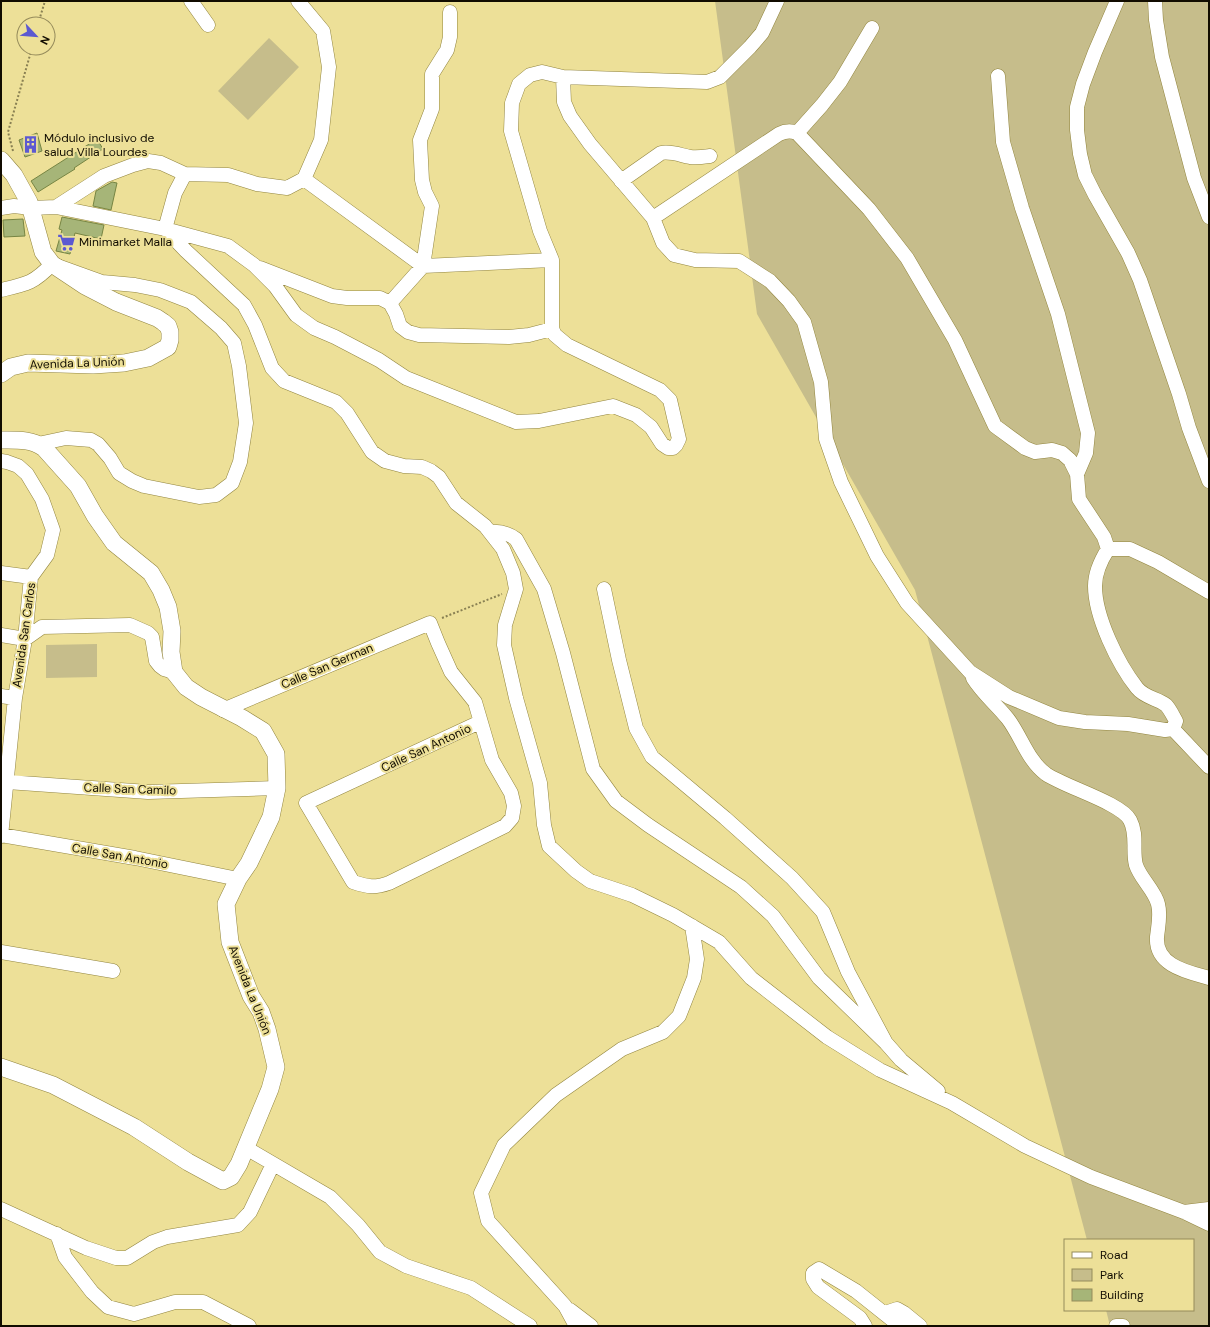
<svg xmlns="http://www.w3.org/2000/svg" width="1210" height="1327" font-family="'DM Sans',sans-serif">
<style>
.green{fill:#c6bd8b}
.building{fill:#a6b578;stroke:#778543}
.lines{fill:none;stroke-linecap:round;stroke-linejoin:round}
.minor-casing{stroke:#92853f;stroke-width:15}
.major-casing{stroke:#92853f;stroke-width:18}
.path{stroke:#898053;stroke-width:2;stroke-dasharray:2 2;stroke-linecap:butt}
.minor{stroke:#fff;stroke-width:14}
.major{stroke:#fff;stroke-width:17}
.labels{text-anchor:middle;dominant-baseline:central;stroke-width:4;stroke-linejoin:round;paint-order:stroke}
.poi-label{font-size:12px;fill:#110c00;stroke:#ede098;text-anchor:start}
.street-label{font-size:12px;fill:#110c00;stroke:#ede098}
</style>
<rect width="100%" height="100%" fill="#ede098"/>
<path class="green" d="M715 1H1209V1326H1110L1106 1310H1193V1240H1087L915 590 757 314Z
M269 38 299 67 248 120 218 91Z
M97 644V677L46 678V645Z"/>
<path class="building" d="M37 133 42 151 25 157 19 140Z
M97 139 103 149 74 168 75 169 62 177 38 192 31 181Z
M112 182 117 183 111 210 93 206 96 191Z
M62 217 104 225 101 239 75 233 70 254 56 251 62 230 59 229Z
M23 219 25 236 4 237 3 220Z"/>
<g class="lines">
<defs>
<path id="minor" d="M191 1 208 25
M1117 1 1095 52 1083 84 1077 107V130L1080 154 1085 175 1095 195 1128 253 1140 280 1179 394 1189 428 1209 481
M1155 1 1156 20 1162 57 1194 178 1209 217
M998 76 1003 142 1022 208 1058 314 1088 433 1086 453 1077 474 1079 499 1104 537 1108 549
M563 77 707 82 720 77 750 47 762 33 777 1
M797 133 822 105 840 82 872 28
M185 174 175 193 165 229 186 251 244 305 255 325 272 368 284 381 336 402 347 413 372 452 385 461 404 466 422 467 431 471 439 477 456 503 485 526 503 549 513 573 516 589 505 625 504 645 516 698 540 783 544 825 549 846 576 871 590 881 632 895 673 915 719 942 751 978 827 1037 880 1070 952 1103 1025 1146 1091 1177 1184 1212 1209 1224
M304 179 423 266 552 260
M621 181 661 153C671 151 680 155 690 157 697 158 703 157 710 156
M56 207 104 176 133 165 148 161 161 163 185 174 228 175 257 184 287 188 304 179 321 140 329 67 323 31 298 1
M1 208 14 206 31 208 56 207 165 229 228 246 254 265 275 286 296 315 314 328 335 337 379 360 406 378 516 422 539 421 613 406 636 415 651 427 662 444 668 448H673L676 445 679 439 670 400 660 390 567 345 555 335 552 329V260L540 231 511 131 512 103 519 84 530 75 542 72 563 77 564 102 570 116 590 144 653 218 663 243 674 255 695 260 739 261 770 281 789 301 804 322 821 382 826 439 841 482 877 556 907 603 970 672 1009 697 1059 718 1085 722 1128 724 1165 730 1173 729 1176 721C1173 716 1170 709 1166 705 1157 698 1145 698 1137 688 1118 664 1095 617 1095 586 1095 572 1101 560 1108 549H1130L1158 562 1209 592
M653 218 779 134C785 131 790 130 797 133L869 209 907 258 955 340 995 426 1025 448 1035 452 1052 450 1062 453 1070 460 1077 474
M260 268 332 296 347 298H380L390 303 396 314 400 326 408 332 419 335 509 337 529 335 552 329
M1 290C27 284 34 283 52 264L102 282 135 285 160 290 191 302 221 328 234 343 239 366 246 423 240 462 232 483 216 495 199 497 144 486 132 481 119 473 110 458 98 444 91 440 66 438 38 444
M390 303 423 266 432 206 425 192 422 180 420 140 432 109V74L447 50 450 37V12
M1 461 7 462 18 466 27 474 42 499 53 530 47 555 31 577 25 639 15 698 1 836
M490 532C500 531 508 533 516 539L544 589 563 653 593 769 616 801 648 825 741 887 773 916 819 978 886 1043
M1 573 31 577
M604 589 619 660 636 728 652 757 725 818 792 878 823 912 848 972 886 1043 901 1060 938 1091
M1 635 25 639 42 627 130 625 148 633 152 637 156 661 160 666 164 669 174 672
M973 678C983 694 997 705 1008 719 1021 736 1028 761 1046 774 1065 787 1121 803 1130 820 1138 835 1132 851 1136 865 1140 878 1155 891 1158 904 1161 915 1158 927 1157 937 1155 966 1188 972 1209 978
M1 696 15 698
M223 710 430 623 438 643 451 672 475 702 492 760 511 793 514 806 512 818 505 826 389 883C375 888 368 887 353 882L306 803 480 722
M1173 729 1209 767
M7 782 148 792 277 788
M1 835 135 858 238 879
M1 952 113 971
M246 1148 330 1197 358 1225 380 1252 406 1266 471 1288 530 1326
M1 1209 86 1248 116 1258H127L153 1242 167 1237 238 1225 250 1212 273 1164
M1184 1212 1209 1209
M57 1234 65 1257 92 1292 108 1307 134 1314 175 1302H203L249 1326
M570 1310 591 1326
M885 1313 897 1309 904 1313 920 1326
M576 1326 565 1306 488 1221 481 1193 504 1145 556 1095 622 1049 663 1032 679 1016 694 978 697 959 692 926
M865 1326 860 1318 818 1287 813 1279V1273L819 1269 856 1291 900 1326
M1116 1326H1123"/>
<path id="major" d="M1 160 14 175 29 202 43 252 52 264 85 286 116 302 157 318 163 322 168 326 170 332V340L168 347 148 358 124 363 93 365 28 363 11 367 1 374
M1 440C17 440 31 439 44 448L78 486 95 516 114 543 151 573 161 590 168 607 172 631 171 652 174 672 186 687 201 697 242 718 263 731 276 754 277 788 271 817 249 863 238 879 226 904 230 942 251 996 261 1012 267 1029 276 1067 270 1089 239 1164 231 1177 223 1181 188 1162 134 1127 53 1085 1 1067"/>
</defs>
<use href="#minor" class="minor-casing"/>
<use href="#major" class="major-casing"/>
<path class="path" d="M38 24 45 1
M13 151 8 132 32 48
M442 618 502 594"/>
<use href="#minor" class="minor"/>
<use href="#major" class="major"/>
</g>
<defs>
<symbol id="building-bare" viewBox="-9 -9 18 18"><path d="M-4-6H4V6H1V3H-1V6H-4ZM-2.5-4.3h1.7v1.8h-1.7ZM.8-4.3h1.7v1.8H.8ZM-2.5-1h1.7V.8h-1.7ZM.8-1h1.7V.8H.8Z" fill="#5c59d1" stroke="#ede098" stroke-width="2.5" paint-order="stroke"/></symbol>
<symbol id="supermarket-bare" viewBox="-9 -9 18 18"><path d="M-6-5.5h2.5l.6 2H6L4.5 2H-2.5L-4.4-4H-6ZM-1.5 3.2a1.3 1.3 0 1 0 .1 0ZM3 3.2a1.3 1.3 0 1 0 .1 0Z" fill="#5c59d1" stroke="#ede098" stroke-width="2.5" paint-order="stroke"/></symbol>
</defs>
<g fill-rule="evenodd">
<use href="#building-bare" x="18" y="132" width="25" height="25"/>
<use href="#supermarket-bare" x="54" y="230" width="25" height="25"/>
</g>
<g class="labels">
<g class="poi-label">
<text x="44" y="138">Módulo inclusivo de<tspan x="44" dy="14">salud Villa Lourdes</tspan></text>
<text x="79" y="242">Minimarket Malla</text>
</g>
<g class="street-label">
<text transform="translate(77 363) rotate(-2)">Avenida La Unión</text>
<text transform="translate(24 635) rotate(-82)">Avenida San Carlos</text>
<text transform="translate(327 666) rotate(-23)">Calle San German</text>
<text transform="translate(426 748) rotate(-25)">Calle San Antonio</text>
<text transform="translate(130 789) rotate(2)">Calle San Camilo</text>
<text transform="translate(120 856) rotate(10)">Calle San Antonio</text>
<text transform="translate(250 990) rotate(68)">Avenida La Unión</text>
</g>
</g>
<rect width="1210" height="1327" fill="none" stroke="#110c00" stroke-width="4"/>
<rect x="1064" y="1239" width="130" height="72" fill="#ede098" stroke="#958b5b"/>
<rect x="1072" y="1252" width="20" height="6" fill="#ffffff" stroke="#958b5b"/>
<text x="1100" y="1259" font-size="12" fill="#110c00">Road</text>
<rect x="1072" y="1269" width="20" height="12" fill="#c6bd8b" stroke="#958b5b"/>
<text x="1100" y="1279" font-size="12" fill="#110c00">Park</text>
<rect x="1072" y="1289" width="20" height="12" fill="#a6b578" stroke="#958b5b"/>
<text x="1100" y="1299" font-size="12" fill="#110c00">Building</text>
<g transform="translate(36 36) rotate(116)"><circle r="19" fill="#ede098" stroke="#958b5b"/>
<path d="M0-3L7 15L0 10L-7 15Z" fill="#5c59d1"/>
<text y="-6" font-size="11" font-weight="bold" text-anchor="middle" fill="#110c00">N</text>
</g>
</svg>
